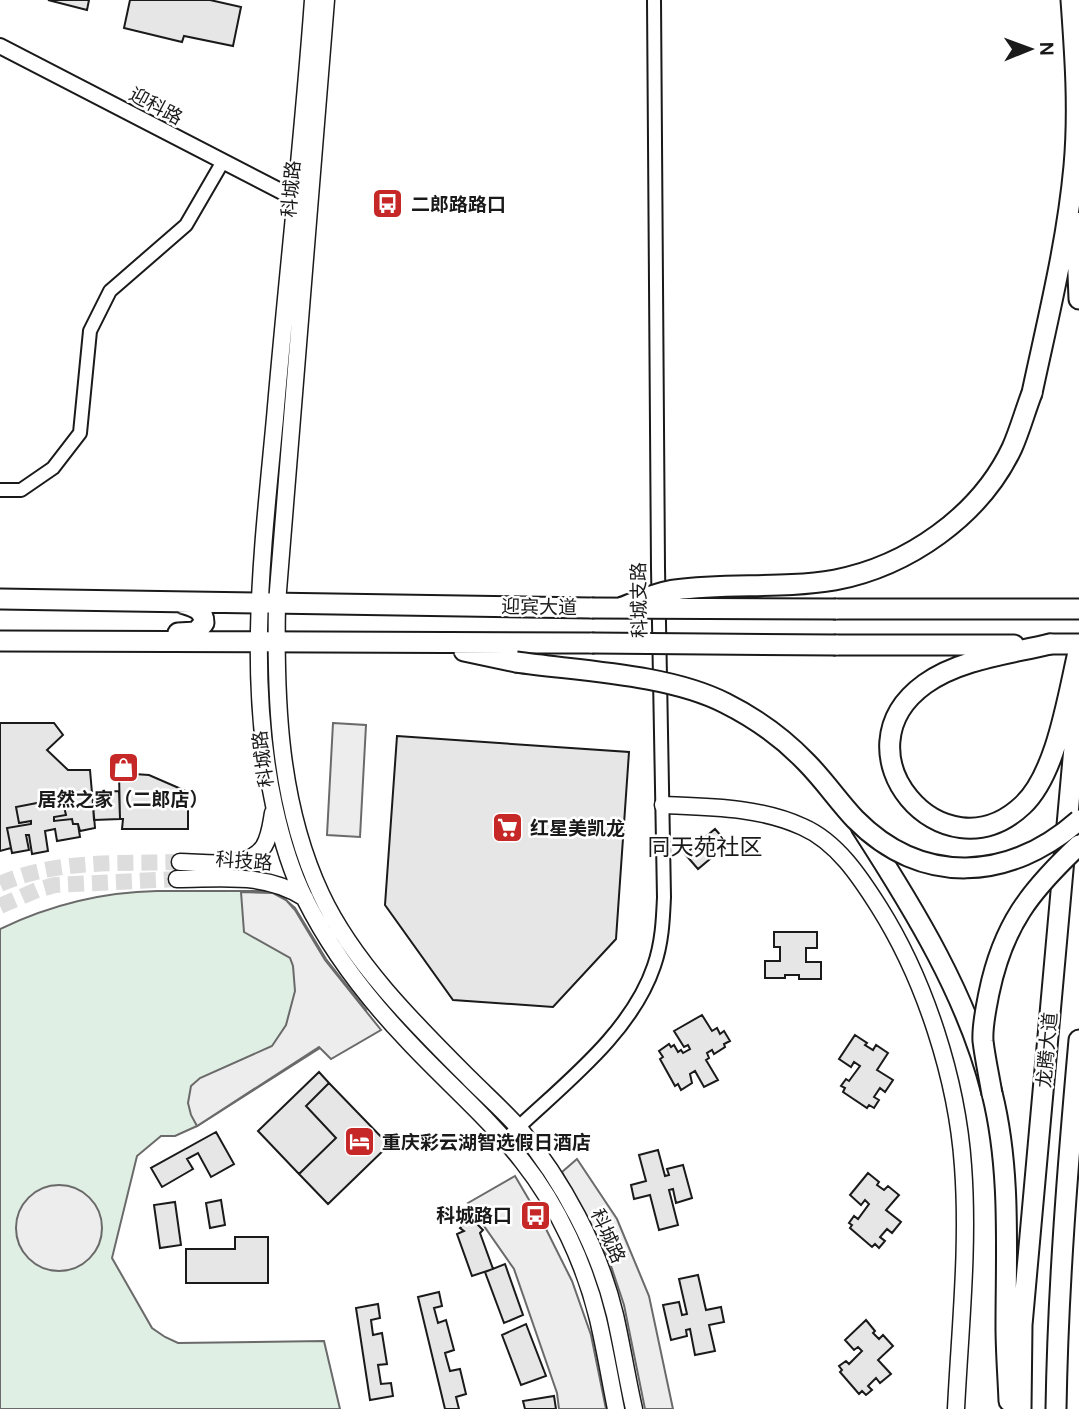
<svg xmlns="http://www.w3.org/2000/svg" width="1079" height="1409" font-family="'DM Sans','Noto Sans SC',sans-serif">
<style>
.green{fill:#e0efe3;stroke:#6a6a6a;stroke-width:2}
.parking{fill:#ededed;stroke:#6a6a6a;stroke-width:2}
.building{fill:#e6e6e6;stroke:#1a1a1a;stroke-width:2}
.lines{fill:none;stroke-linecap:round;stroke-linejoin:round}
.secondary-tunnel{stroke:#ddd;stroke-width:16;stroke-dasharray:16 8;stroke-linecap:butt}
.minor-casing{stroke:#1a1a1a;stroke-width:16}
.tertiary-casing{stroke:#1a1a1a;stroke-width:18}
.secondary-casing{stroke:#1a1a1a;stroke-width:19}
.primary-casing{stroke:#1a1a1a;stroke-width:23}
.trunk-casing{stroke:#1a1a1a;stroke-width:23}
.minor{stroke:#fff;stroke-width:12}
.tertiary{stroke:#fff;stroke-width:14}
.secondary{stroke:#fff;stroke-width:16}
.primary{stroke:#fff;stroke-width:19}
.trunk{stroke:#fff;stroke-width:19}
.trunk-bridge-casing{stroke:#1a1a1a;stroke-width:23;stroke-linecap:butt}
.trunk-bridge{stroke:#fff;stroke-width:19}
.labels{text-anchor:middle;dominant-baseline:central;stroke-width:5;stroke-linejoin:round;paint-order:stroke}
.street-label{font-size:19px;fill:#1a1a1a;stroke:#fff}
.poi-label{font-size:19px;font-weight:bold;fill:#1a1a1a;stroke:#fff;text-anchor:start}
.quarter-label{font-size:23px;fill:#1a1a1a;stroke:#fff}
</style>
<rect width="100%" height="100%" fill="#fff"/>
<path class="green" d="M157 891H262L280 895 295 908 326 959 366 1010 320 1048 197 1126 175 1136H161L137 1156 112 1258 152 1328 165 1337 178 1343 324 1341 340 1409H0V929C50 905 101 892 157 891Z"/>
<path class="parking" d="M333 723 366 725 360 837 327 835Z
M241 892 273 893 286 900 295 910 325 960 381 1030 331 1059 319 1047 197 1126 191 1115 188 1103 191 1086 200 1078 272 1046 286 1025 295 991 293 966 290 958 244 932Z
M577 1159 617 1219 649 1296 673 1409H645L624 1305 608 1257 562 1172Z
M515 1176 545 1227 572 1281 591 1335 606 1409H559L557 1393 514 1269 468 1203Z
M16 1228a43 43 0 1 1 86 0a43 43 0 1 1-86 0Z"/>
<path class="building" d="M48 0H89L87 10Z
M130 0H210L241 7 233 46 184 36 182 42 124 28Z
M0 723H54L63 735 47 750 68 770H90L95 828 80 831 78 824H73L72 819 54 821V817L66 815 62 798 40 803 41 806 37 807V803L16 807 19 823 31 821V824L7 828 11 848 0 851Z
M397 736 629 752 616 939 553 1007 453 1000 385 905Z
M119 773 149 775 188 792V829H122L123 819H120Z
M119 791 120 819 94 820 92 792Z
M62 798 66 815 54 817V821L72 819 73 824H78L80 837 57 841 55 829 45 831 48 851 32 854 29 835H26L29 850 12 853 7 828 31 824V821L19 823 16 807 37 803V807L41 806 40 803Z
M715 829 728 844 698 869 685 854Z
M774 932H817V948H806V962H821V979H799V975H785V978H765V961H780V947H774Z
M702 1015 712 1031 717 1028 720 1034 724 1031 730 1041 724 1044 725 1047 714 1054 712 1050 707 1053 709 1058 706 1060 718 1080 704 1087 695 1071 690 1074 692 1083 681 1090 678 1084 675 1086 660 1059 663 1057 659 1051 669 1044 671 1047 674 1045 678 1052 681 1050 683 1053 690 1049 688 1045 684 1047 674 1031Z
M855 1035 867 1043 865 1045 873 1050 876 1045 888 1053 877 1070 893 1080 885 1092 880 1088 874 1097 879 1100 874 1108 869 1105 867 1108 843 1092 845 1088 841 1086 846 1079 849 1081 860 1066 854 1062 851 1067 839 1059Z
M319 1072 329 1083 306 1106 336 1138 299 1174 258 1131Z
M329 1083 389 1145 328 1204 299 1174 336 1138 306 1106Z
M216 1132 234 1164 211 1177 198 1153 187 1159 193 1169 162 1187 151 1168Z
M658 1150 665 1176 669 1175 667 1169 683 1165 692 1198 676 1203 673 1189 669 1190 678 1225 659 1230 650 1195 634 1199 631 1185 646 1181 639 1155Z
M868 1173 879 1182 877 1185 884 1190 888 1186 899 1195 886 1210 901 1222 892 1233 887 1229 880 1237 885 1241 879 1248 875 1244 872 1247 850 1228 852 1225 849 1223 854 1216 858 1219 869 1204 865 1200 861 1205 850 1195Z
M221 1200 225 1225 210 1228 206 1203Z
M175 1202 181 1245 160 1248 154 1205Z
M470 1217 483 1230 480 1233 493 1269 472 1276 457 1234 464 1231 460 1228Z
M235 1237H268V1283H186V1249H235Z
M505 1264 523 1315 504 1323 485 1272Z
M698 1275 706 1310 721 1307 724 1322 709 1325 715 1351 695 1355 690 1329 686 1330 687 1336 671 1340 663 1305 679 1302 682 1315 687 1314 679 1279Z
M439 1292 442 1306 434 1308 438 1323 446 1320 454 1350 445 1353 450 1371 460 1369 466 1394 456 1397 459 1409H445L418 1297Z
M378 1304 380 1318 371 1320 373 1335 382 1333 387 1364 378 1365 381 1384 391 1383 393 1396 370 1400 356 1308Z
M866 1320 875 1331 873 1333 879 1339 883 1335 893 1346 878 1360 891 1374 880 1383 876 1378 868 1386 872 1390 866 1395 862 1391 859 1394 840 1372 842 1370 839 1366 846 1361 849 1364 862 1351 858 1347 854 1350 845 1340Z
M526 1324 546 1376 521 1385 502 1335Z
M554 1396 556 1409H525L523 1401Z"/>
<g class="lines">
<path class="secondary-tunnel" d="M0 884C57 859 119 864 180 862
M0 906 37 890 55 885 177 879"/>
<defs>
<path id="minor" d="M0 490H21L53 468 80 433 90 331 110 291 186 225 222 163
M505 1140C557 1089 630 1037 654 966 662 943 663 920 664 897L658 568 654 0"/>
<path id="tertiary" d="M0 46 294 198"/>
<path id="secondary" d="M313 0C303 139 287 278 275 418 263 547 246 676 274 805 281 837 290 869 305 899 330 949 368 999 407 1040 445 1081 489 1118 523 1162 558 1206 585 1265 598 1319 605 1349 610 1379 616 1409
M326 0 277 603C275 702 279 804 321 894 353 963 417 1026 470 1079 486 1095 504 1111 519 1128 563 1181 599 1248 615 1315 622 1346 627 1378 634 1409
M663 805C710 807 760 807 803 827 837 842 860 877 879 907 925 980 957 1079 963 1166 969 1246 960 1329 956 1409
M180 862C206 862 248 871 264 846 270 836 271 824 273 813
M177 879C222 879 265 872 305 898"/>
<path id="primary" d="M1050 644H1079"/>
<path id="trunk" d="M1076 222 1079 299
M1032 393C1048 318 1067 243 1074 166 1079 111 1075 55 1071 0
M0 599 592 608
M836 609H1079
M178 633 196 632 204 623C204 609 194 607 182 603
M0 641 592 643
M1050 644C1009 654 960 659 925 684 832 751 943 881 1023 805 1057 773 1068 694 1079 648
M836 645H1014
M464 651 516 662
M861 827C914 909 968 997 992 1093 1011 1169 1006 1249 1006 1327 1006 1351 1008 1376 1009 1401
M1021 1409 1022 1325 1079 692
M1056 1409C1058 1286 1068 1163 1079 1040"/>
</defs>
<use href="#minor" class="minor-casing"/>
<use href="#tertiary" class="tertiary-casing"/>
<use href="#secondary" class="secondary-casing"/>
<use href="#primary" class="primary-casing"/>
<use href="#trunk" class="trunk-casing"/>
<use href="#minor" class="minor"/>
<use href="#tertiary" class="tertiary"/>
<use href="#secondary" class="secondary"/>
<use href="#primary" class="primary"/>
<use href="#trunk" class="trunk"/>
<defs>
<path id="trunk-bridge" d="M592 608 836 609
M620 608C637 602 657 592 675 590 728 583 782 589 835 580 908 566 980 516 1012 448 1020 430 1025 411 1032 393
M592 643 836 645
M516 662C580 671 668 674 725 703 755 718 783 738 806 762 824 780 838 801 855 819 922 887 1010 881 1079 820
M992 1094C989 1076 985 1058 983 1041 982 1026 986 1008 989 993 1003 925 1030 891 1079 845"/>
</defs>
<use href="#trunk-bridge" class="trunk-bridge-casing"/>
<use href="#trunk-bridge" class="trunk-bridge"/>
</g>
<defs>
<symbol id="bus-square" viewBox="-11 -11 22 22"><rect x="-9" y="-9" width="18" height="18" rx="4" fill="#c62828" stroke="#fff"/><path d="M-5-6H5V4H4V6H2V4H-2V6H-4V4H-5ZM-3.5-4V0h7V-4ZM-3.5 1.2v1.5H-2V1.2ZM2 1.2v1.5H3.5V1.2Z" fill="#fff"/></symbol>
<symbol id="shop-square" viewBox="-11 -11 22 22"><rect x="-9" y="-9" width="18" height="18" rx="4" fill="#c62828" stroke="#fff"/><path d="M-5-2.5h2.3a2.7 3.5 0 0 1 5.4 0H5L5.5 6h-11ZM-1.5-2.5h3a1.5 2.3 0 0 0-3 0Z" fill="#fff"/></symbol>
<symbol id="supermarket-square" viewBox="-11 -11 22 22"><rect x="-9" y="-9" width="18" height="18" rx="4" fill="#c62828" stroke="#fff"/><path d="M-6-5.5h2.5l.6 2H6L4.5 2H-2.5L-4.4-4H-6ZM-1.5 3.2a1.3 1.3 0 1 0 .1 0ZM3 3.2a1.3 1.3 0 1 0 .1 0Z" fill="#fff"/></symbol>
<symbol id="hotel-square" viewBox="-11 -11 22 22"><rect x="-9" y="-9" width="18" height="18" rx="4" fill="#c62828" stroke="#fff"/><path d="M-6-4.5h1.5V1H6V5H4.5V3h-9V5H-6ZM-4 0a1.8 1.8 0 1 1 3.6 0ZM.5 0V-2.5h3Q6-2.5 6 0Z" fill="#fff"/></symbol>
</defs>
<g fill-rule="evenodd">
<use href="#bus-square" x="370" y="186" width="35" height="35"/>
<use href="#shop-square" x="106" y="750" width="35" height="35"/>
<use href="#supermarket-square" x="490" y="810" width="35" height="35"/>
<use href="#hotel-square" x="342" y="1124" width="35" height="35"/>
<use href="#bus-square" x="518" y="1198" width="35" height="35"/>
</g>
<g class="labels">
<g class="street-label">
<text transform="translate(156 106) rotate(28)">迎科路</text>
<text transform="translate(291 189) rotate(-85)">科城路</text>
<text transform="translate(639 600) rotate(-91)">科城支路</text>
<text transform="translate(539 607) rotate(1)">迎宾大道</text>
<text transform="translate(263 759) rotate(-97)">科城路</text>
<text transform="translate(244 861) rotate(4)">科技路</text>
<text transform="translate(1047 1050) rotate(-85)">龙腾大道</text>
<text transform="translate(608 1236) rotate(66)">科城路</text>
</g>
<g class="poi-label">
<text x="411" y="204">二郎路路口</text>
<text x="123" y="799" text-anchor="middle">居然之家（二郎店）</text>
<text x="530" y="828">红星美凯龙</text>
<text x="382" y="1142">重庆彩云湖智选假日酒店</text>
<text x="512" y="1215" text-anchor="end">科城路口</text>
</g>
<g class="quarter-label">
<text x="705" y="847">同天苑社区</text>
</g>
</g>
<g transform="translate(1030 49) rotate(89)" stroke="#ffffff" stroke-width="5" paint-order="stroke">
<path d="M0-5L12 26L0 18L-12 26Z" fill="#1a1a1a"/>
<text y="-10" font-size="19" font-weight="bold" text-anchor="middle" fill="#1a1a1a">N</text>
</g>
</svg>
